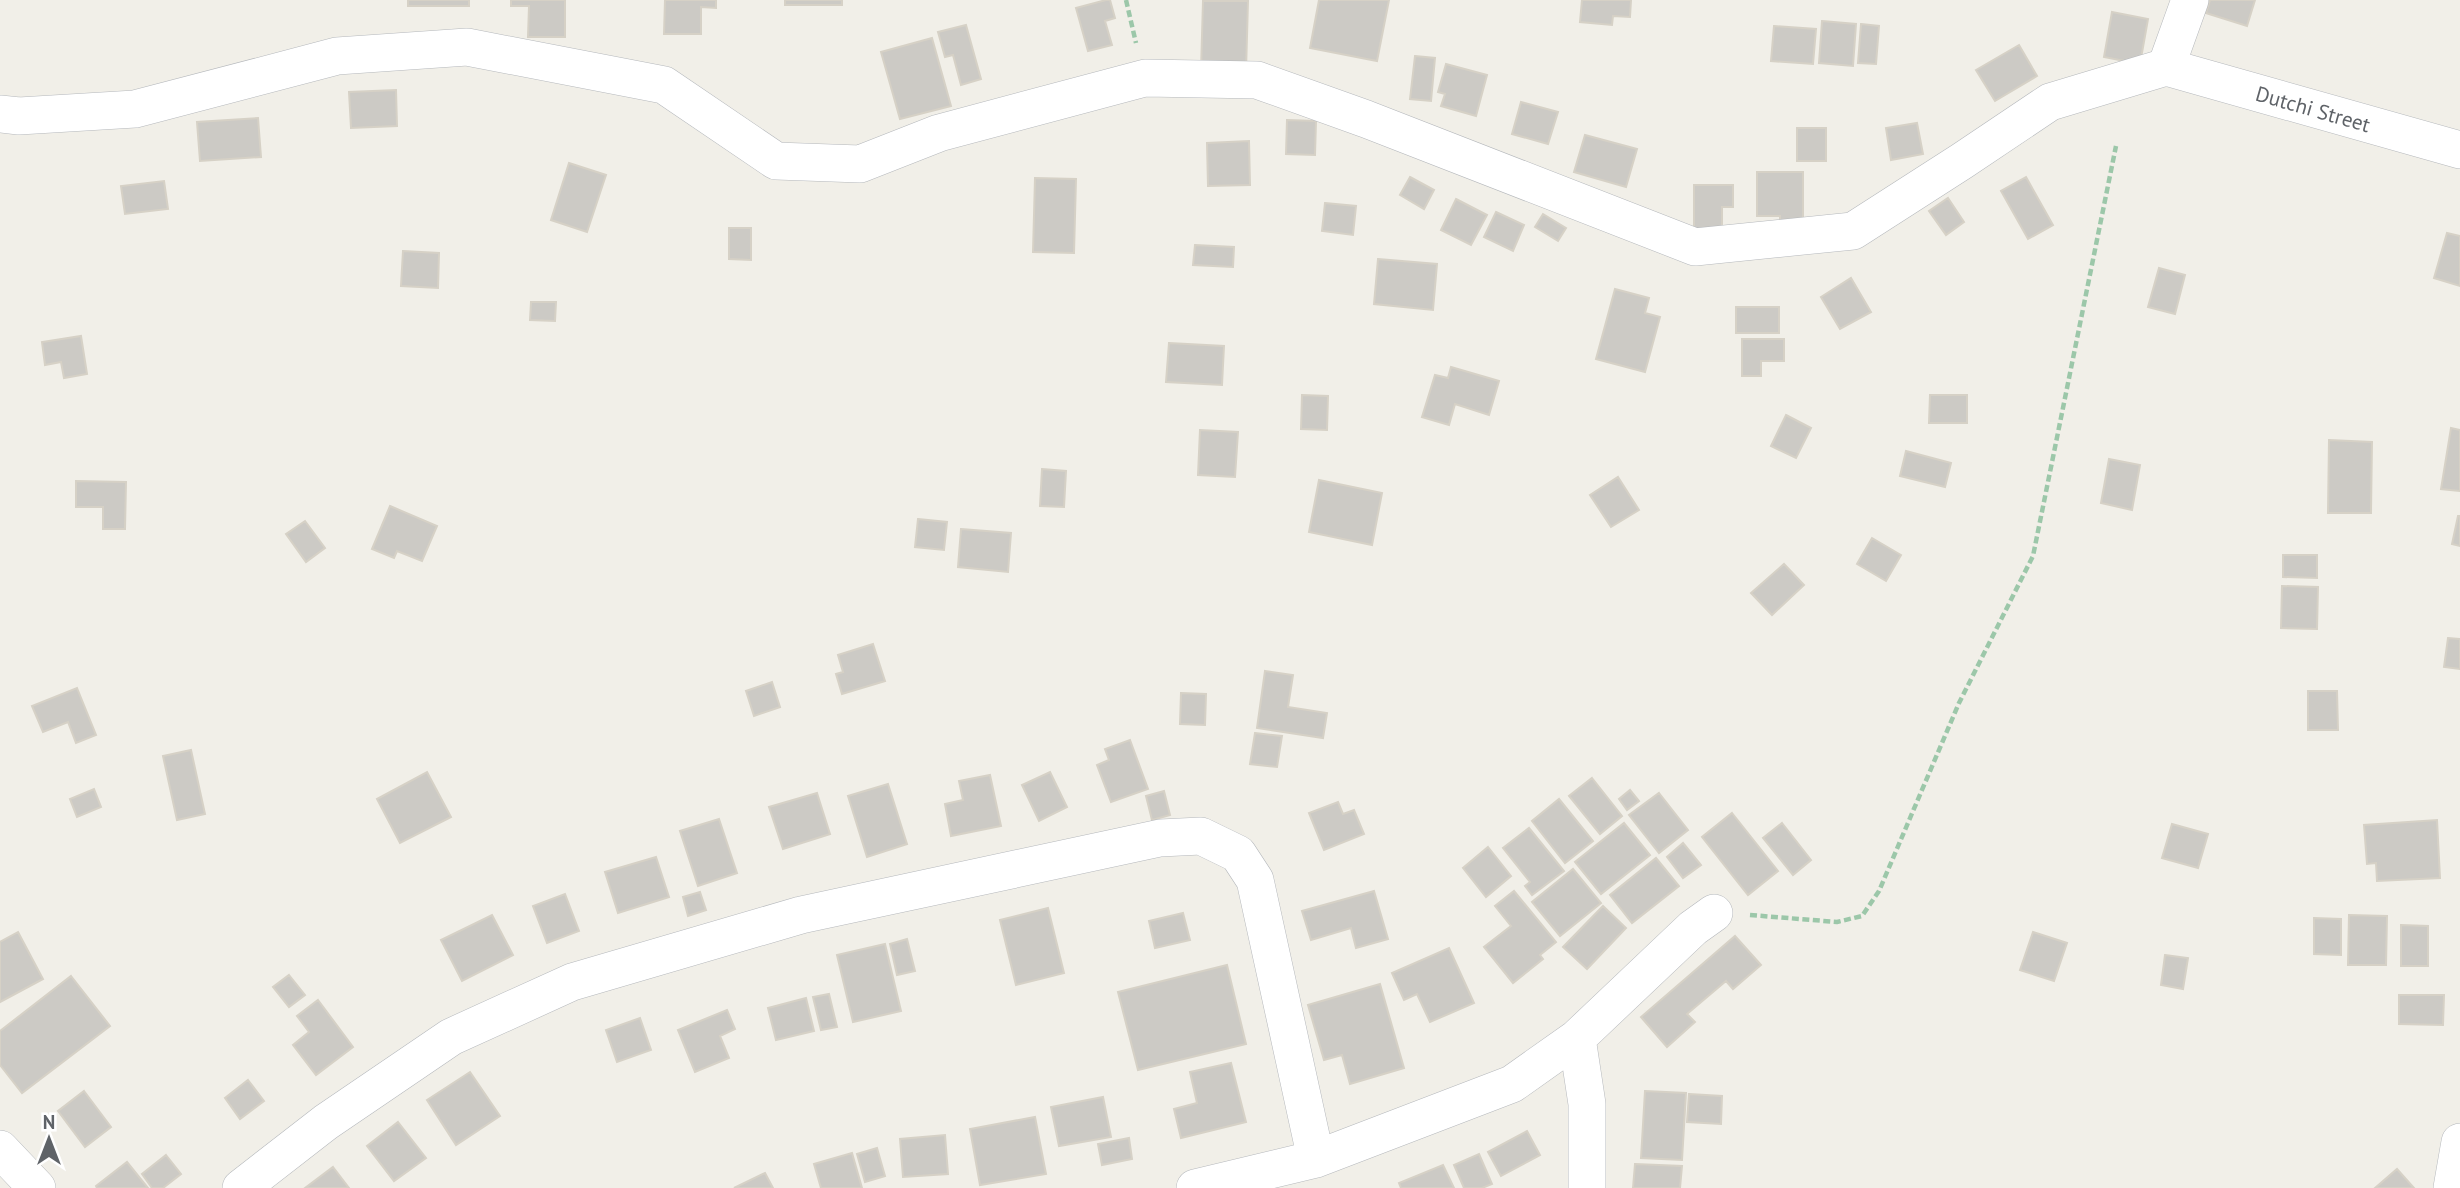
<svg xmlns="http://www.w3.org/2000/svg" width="2460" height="1188" font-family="'PT Sans',sans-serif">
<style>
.building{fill:#cccac5;stroke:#d6d1c6;stroke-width:2}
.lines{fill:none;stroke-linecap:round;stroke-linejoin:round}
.minor-casing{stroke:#b5b8bc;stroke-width:38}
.path{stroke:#9cc7a9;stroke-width:4.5;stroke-dasharray:7 3.5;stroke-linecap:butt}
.minor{stroke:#fff;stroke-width:37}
.labels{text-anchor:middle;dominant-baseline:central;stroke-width:7;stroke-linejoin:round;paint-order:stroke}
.street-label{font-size:21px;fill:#5f6368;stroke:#fff}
</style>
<rect width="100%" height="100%" fill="#f1efe8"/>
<path class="building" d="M408 0H469V6H408Z
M511 0H565V37H528L529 6H511Z
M665 0H716V8L701 7V34H664Z
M785 0H842V5H785Z
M1106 0H1110L1115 18 1105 21 1112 45 1088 51 1076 8Z
M1319 0H1389L1377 61 1310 48Z
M1582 0H1631L1630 17 1613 16 1612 25 1580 22Z
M2210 0H2255L2247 26 2206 13Z
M1203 1H1248L1246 71 1201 70Z
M2112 12 2148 19 2140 64 2104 57Z
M1822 21 1856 24 1853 66 1819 63Z
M1861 24 1879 26 1876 64 1858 63Z
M966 25 981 79 961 85 953 55 945 57 938 32Z
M1774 26 1816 29 1813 64 1771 61Z
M932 38 951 106 900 119 881 52Z
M2019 45 2037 76 1995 101 1976 70Z
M1415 56 1435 58 1431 101 1410 99Z
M1446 64 1487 75 1476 116 1441 106 1445 94 1438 92Z
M396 90 397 126 351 128 349 92Z
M1521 102 1558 112 1548 144 1512 134Z
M258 118 261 157 200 161 197 122Z
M1287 120 1316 121 1315 155 1286 154Z
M1917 123 1923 154 1891 160 1886 128Z
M1797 128H1826V161H1797Z
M1585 135 1637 149 1626 187 1574 172Z
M1249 141 1250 185 1208 186 1207 143Z
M569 163 606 175 587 232 551 220Z
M1757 172H1803V225H1780V216H1757Z
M1410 177 1434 190 1424 209 1400 195Z
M2026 177 2053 225 2028 239 2001 191Z
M1035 178 1076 179 1074 253 1033 252Z
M164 181 168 209 125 214 121 186Z
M1694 185H1733V207H1722V230H1694Z
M1948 198 1964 222 1946 235 1929 211Z
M1456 199 1487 215 1471 245 1441 230Z
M1325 203 1356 206 1353 235 1322 231Z
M1496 212 1524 225 1513 251 1484 237Z
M1543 214 1566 228 1558 241 1535 227Z
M729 228H751V260L729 259Z
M2447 233 2460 236V286L2434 278Z
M1195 245 1234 247 1233 267 1193 265Z
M403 251 439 253 438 288 401 286Z
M1378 259 1437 264 1433 310 1374 304Z
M2159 268 2185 275 2175 314 2148 307Z
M1851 278 1871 312 1840 329 1821 297Z
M1615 289 1649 298 1645 313 1660 317 1645 372 1596 359Z
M531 302H556L555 321 530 320Z
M1736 307H1779V333H1736Z
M81 336 87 374 64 378 61 362 45 365 42 342Z
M1742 339H1784V361H1761V376H1742Z
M1169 343 1224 346 1222 385 1166 382Z
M1451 367 1499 381 1489 415 1455 404 1449 425 1422 417 1435 375 1448 378Z
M1302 395 1328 396 1327 430 1301 429Z
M1930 395H1967V423H1929Z
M1786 415 1811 428 1796 458 1771 446Z
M2451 428 2460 430V491L2441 489Z
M1200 430 1238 432 1235 477 1198 475Z
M2329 440 2372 442 2371 513H2328Z
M1906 451 1951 463 1945 487 1900 476Z
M2109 459 2140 465 2132 510 2101 503Z
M1042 469 1066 471 1064 507 1040 506Z
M1618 477 1639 510 1611 527 1590 495Z
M1319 480 1382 493 1372 545 1309 532Z
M76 481 126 482 125 529H103V507H76Z
M390 506 437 526 422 561 397 551 394 558 372 549Z
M2458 516H2460V546L2452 544Z
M918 519 947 522 944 550 915 547Z
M305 521 325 548 306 562 286 534Z
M961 529 1011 533 1008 572 958 567Z
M1872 538 1901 555 1886 581 1857 564Z
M2283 555H2317V578L2283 577Z
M1784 564 1804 585 1772 615 1751 593Z
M2282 586 2318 587 2317 629 2281 628Z
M2448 638 2460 639V669L2444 667Z
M873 644 885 681 842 694 836 674 843 672 838 655Z
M1265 671 1293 675 1288 707 1327 713 1323 738 1257 728Z
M772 682 780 707 754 716 746 691Z
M77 688 96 735 76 743 68 722 43 732 32 706Z
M2308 691H2337L2338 730H2308Z
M1181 693 1206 694 1205 725 1180 724Z
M1255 733 1282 736 1277 767 1250 764Z
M1130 740 1148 789 1111 802 1097 765 1109 760 1105 749Z
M191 750 205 814 177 820 163 756Z
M427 772 451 817 400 843 377 799Z
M1050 772 1067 807 1039 821 1022 785Z
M990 775 1001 826 951 836 945 804 963 800 959 781Z
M1592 778 1622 816 1600 834 1569 796Z
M888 784 907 844 867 857 848 796Z
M94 789 101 807 77 817 70 799Z
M1630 790 1639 801 1627 810 1619 799Z
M1164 791 1170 815 1152 820 1146 796Z
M817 793 830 834 783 849 769 807Z
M1659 793 1688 830 1659 853 1629 815Z
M1559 799 1593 841 1565 863 1532 821Z
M1338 802 1343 814 1354 810 1364 834 1324 850 1309 813Z
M1732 813 1778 871 1748 895 1702 837Z
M719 819 737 873 698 886 680 831Z
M2437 820 2440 878 2377 881 2376 863 2367 864 2364 825Z
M1624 823 1650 855 1601 894 1575 862Z
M1782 823 1811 860 1793 875 1763 838Z
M2172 824 2208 834 2198 868 2162 858Z
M1529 828 1564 871 1532 895 1525 886 1530 882 1503 848Z
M1683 843 1701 865 1683 878 1667 857Z
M1488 847 1511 876 1486 897 1463 868Z
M656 857 669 897 618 913 605 872Z
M1656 858 1679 886 1632 923 1610 895Z
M1573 869 1601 903 1560 936 1532 902Z
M1374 891 1388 939 1356 948 1351 928 1311 940 1302 911Z
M1514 891 1556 942 1540 955 1543 959 1513 983 1484 947 1511 926 1495 906Z
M700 892 706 910 688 916 683 897Z
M565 894 579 931 547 943 533 906Z
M1603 906 1626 928 1587 969 1563 947Z
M1048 908 1064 973 1016 985 1000 920Z
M1183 913 1190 940 1155 948 1149 921Z
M492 915 513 955 462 981 441 940Z
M2349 915 2387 916 2386 965H2348Z
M2314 918 2341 919V955L2314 954Z
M2401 925 2428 926V966H2401Z
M18 932 43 979 0 1002V942Z
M2033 932 2067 943 2054 981 2020 970Z
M1735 936 1761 965 1733 989 1726 981 1687 1014 1695 1022 1667 1047 1641 1017Z
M907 939 915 971 897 975 890 944Z
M885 944 901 1011 853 1022 837 955Z
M1449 948 1474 1003 1430 1022 1417 994 1404 1000 1392 973Z
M2165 955 2188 958 2183 989 2161 985Z
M1227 965 1246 1044 1138 1070 1118 992Z
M289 975 305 995 289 1007 273 987Z
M71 976 110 1026 22 1093 0 1065V1031Z
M1380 984 1404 1068 1350 1084 1342 1055 1324 1060 1308 1005Z
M829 994 837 1027 821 1030 813 997Z
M2399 995H2444L2443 1025 2399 1024Z
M806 998 814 1031 776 1040 768 1008Z
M318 1000 353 1047 316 1075 293 1045 309 1032 297 1016Z
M727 1010 735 1029 720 1036 729 1058 695 1072 678 1030Z
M640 1018 651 1050 617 1062 606 1030Z
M1231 1063 1246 1122 1181 1138 1174 1109 1197 1103 1190 1072Z
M470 1072 500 1116 456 1145 427 1100Z
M248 1080 264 1101 240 1119 225 1098Z
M84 1091 111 1127 85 1147 58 1111Z
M1645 1091 1686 1093 1682 1160 1641 1158Z
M1689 1094 1722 1096 1721 1124 1687 1122Z
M1103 1097 1111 1137 1059 1146 1051 1107Z
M1035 1117 1046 1174 980 1185 970 1129Z
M398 1122 426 1158 394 1181 367 1146Z
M1527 1131 1540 1155 1501 1176 1488 1152Z
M945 1135 948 1174 903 1177 900 1139Z
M1129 1138 1132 1159 1102 1165 1098 1144Z
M877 1148 885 1176 865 1182 857 1154Z
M852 1153 862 1188H821L814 1164Z
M1479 1154 1492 1184 1482 1188H1464L1454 1165Z
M166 1155 181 1174 163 1188H152L142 1174Z
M127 1162 148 1188H97L96 1186Z
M1635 1164 1682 1166 1680 1188H1633Z
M1443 1165 1454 1188H1401L1399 1183Z
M333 1167 349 1188H305Z
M2397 1169 2414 1188H2375Z
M765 1173 773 1188H734Z"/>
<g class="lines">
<defs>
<path id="minor" d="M2166 67 2460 150
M2166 67 2190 0
M0 114 19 116 135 109 337 56 467 47 664 85 776 161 860 164 939 133 1145 78 1257 80 1366 119 1695 247 1853 231 1962 161 2050 102 2166 67
M1577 1038 1587 1104V1188
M0 1149 37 1188
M241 1188 326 1122 451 1037 572 982 801 915 1160 838 1201 836 1238 854 1255 880 1316 1159
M1195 1188 1316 1159 1512 1084 1577 1038 1693 928 1714 913
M2452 1188 2460 1142"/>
</defs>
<use href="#minor" class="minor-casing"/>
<path class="path" d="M1126 0 1136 43
M1750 915 1837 922 1862 916 1879 891 1959 703 2033 556 2116 146"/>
<use href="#minor" class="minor"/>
</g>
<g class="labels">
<g class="street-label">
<text transform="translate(2313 109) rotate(16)">Dutchi Street</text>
</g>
</g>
<g transform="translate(49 1139)" stroke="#ffffff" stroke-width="5" paint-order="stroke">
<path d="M0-5L12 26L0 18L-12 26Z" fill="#5f6368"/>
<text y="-10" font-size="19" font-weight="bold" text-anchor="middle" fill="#5f6368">N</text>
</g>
</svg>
